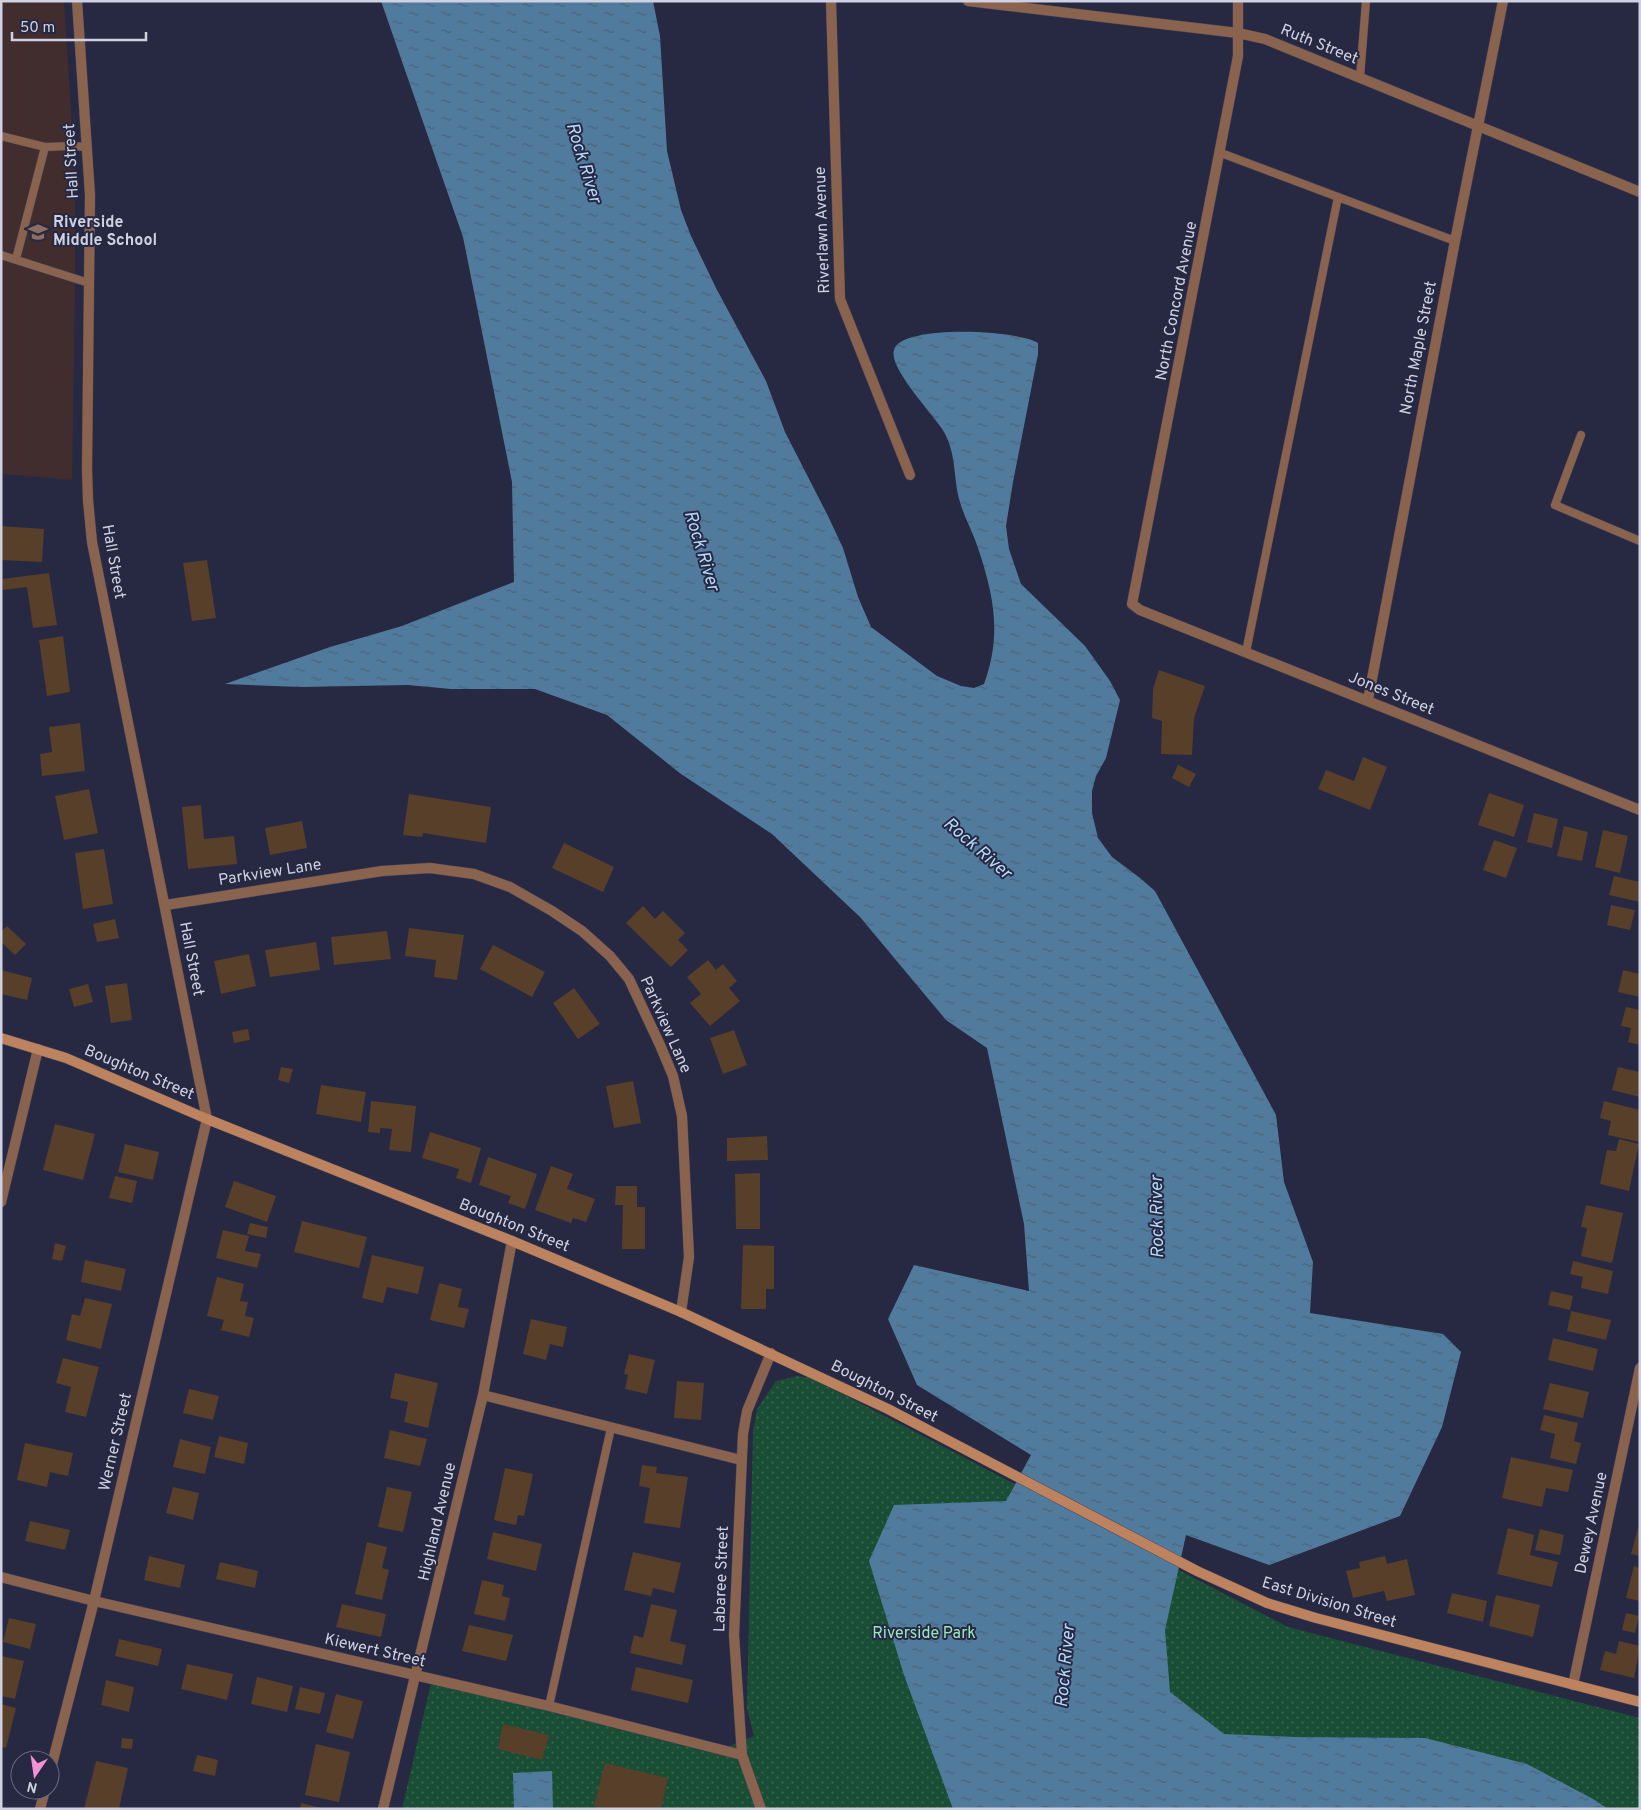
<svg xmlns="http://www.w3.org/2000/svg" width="1641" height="1810" font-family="Overpass,sans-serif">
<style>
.education{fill:#412d2e}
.park{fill:url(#park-dots)}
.water{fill:url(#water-ripples)}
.building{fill:#573f2a}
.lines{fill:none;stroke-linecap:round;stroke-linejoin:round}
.lane-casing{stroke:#42435c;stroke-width:9}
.street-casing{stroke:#42435c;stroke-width:11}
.secondary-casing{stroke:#42435c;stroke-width:11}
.lane{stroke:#89634d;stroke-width:8}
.street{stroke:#89634d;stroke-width:10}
.secondary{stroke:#bd825e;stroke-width:10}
.labels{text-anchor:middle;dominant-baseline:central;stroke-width:4;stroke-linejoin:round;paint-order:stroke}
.street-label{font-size:16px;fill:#cfd1e2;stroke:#272842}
.poi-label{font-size:16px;font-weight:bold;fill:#cfd1e2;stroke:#272842;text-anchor:start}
.park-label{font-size:16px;fill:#97e9bd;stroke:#272842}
.water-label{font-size:18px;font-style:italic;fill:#b4dafb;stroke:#272842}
</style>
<defs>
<pattern id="park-dots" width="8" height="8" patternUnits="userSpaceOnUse" patternTransform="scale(1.25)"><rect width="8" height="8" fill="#194e35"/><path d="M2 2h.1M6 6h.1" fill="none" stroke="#396652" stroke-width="1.8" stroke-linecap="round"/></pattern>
<pattern id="water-ripples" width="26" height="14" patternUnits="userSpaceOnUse" patternTransform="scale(1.25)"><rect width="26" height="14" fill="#517b9d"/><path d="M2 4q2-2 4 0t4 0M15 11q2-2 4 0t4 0" fill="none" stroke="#496379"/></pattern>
</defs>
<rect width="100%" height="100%" fill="#272842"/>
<path class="education" d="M1 1H64L75 174V290L72 480 1 474Z"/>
<path class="park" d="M797 1376 812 1378 1288 1627 1640 1718V1809H402L431 1683 720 1750 754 1736 747 1709 753 1431 757 1409 776 1381Z"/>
<path class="water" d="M381 1H653L660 36 667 151 681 210 691 236 716 288 766 381 785 432 828 516 843 548 858 597 871 627 937 676 961 686 974 688 984 684C1002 635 994 596 978 548 973 532 964 517 960 502 953 479 957 455 944 432 934 415 888 368 894 350 901 324 1019 330 1038 343V354L1013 482 1006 526 1009 549 1021 584 1085 646 1110 681 1120 700 1106 758 1096 776 1092 791V813L1098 838 1112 857 1140 878 1155 891 1276 1115 1284 1182 1313 1262 1310 1313 1443 1334 1461 1352 1442 1427 1400 1516 1269 1565 1186 1535 1165 1630 1170 1692 1224 1734 1296 1737 1425 1738 1527 1764 1593 1799 1608 1809H953L904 1675 869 1561 894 1505 1006 1501 1031 1455 917 1385 888 1319 914 1265 1029 1291 1024 1224 987 1048 946 1020 860 917 772 834 681 774 607 715 535 689H451L408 685 301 687 225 684 330 647 402 626 514 582 512 482 463 237Z
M552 1771 553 1809H514L513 1773Z"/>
<path class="building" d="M1 526 44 529 42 562 1 560Z
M207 560 216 618 192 621 183 563Z
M49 573 57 625 33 628 27 587 3 590 2 579Z
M63 636 70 692 47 696 39 640Z
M1159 670 1205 686 1194 718 1192 755 1161 754 1162 721 1152 718 1153 689Z
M80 723 85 771 42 776 40 754 52 752 49 727Z
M1363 757 1387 767 1370 810 1318 789 1326 770 1354 781Z
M1178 765 1196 774 1189 787 1172 778Z
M89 789 98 833 64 840 55 796Z
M1489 793 1524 805 1514 837 1478 825Z
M409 794 491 807 486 843 423 833 422 837 403 835Z
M201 805 204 839 234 836 237 864 188 869 182 807Z
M1534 813 1558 819 1552 848 1527 842Z
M302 821 307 848 270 855 265 828Z
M1564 826 1588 832 1582 861 1557 856Z
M1603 830 1628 836 1620 873 1595 867Z
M1494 840 1517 848 1506 878 1483 870Z
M564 843 614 867 603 892 552 868Z
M104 849 113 904 83 909 75 853Z
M1614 876 1640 882V902L1609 895Z
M1611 905 1635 910 1630 930 1607 925Z
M643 906 655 919 663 911 685 933 678 940 688 950 671 967 626 923Z
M115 919 119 938 97 942 93 924Z
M7 926 26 944 15 955 1 942V932Z
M409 928 464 935 457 980 434 977 436 960 405 956Z
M387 931 391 959 334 965 331 937Z
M316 942 320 970 270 977 265 950Z
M493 945 545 972 532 997 480 969Z
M249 954 256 986 221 994 214 961Z
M708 960 716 970 723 964 737 981 729 988 740 1001 710 1026 690 1003 701 994 687 977Z
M1 970 32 978 27 1000 1 994Z
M1623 970 1640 974V997L1618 992Z
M127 983 132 1020 111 1023 105 986Z
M88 984 93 1002 74 1007 69 989Z
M574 988 600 1024 578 1039 553 1003Z
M1626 1007 1640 1010V1045L1628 1042 1631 1028 1621 1026Z
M248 1029 250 1040 234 1043 232 1032Z
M734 1030 747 1065 723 1074 710 1038Z
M281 1067 293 1069 289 1083 278 1080Z
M1618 1067 1640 1072V1097L1612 1090Z
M633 1081 641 1123 614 1128 606 1086Z
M321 1085 366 1092 361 1122 316 1114Z
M371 1101 416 1106 411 1152 389 1150 392 1129 380 1128V1133L368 1132Z
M1604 1101 1640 1110 1639 1142 1608 1135 1611 1121 1600 1118Z
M55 1124 95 1134 83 1180 43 1170Z
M430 1132 481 1148 471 1183 456 1178 459 1169 422 1158Z
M767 1136 768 1160 727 1161V1138Z
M1619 1139 1639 1144 1629 1191 1600 1184 1607 1150 1616 1151Z
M125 1144 159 1152 153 1180 118 1172Z
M488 1157 537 1174 525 1209 508 1203 511 1196 479 1185Z
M551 1166 573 1174 567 1189 595 1199 586 1222 573 1218 571 1223 535 1210Z
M760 1173V1229H736L735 1174Z
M115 1176 137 1181 132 1203 109 1198Z
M234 1181 276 1196 267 1222 225 1207Z
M616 1186H637V1207H645V1249H622L623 1205H615Z
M1586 1205 1623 1213 1612 1263 1581 1256 1587 1228 1581 1227Z
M302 1221 367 1237 359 1268 294 1252Z
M250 1223 268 1227 266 1238 247 1234Z
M223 1230 249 1236 245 1251 261 1254 257 1268 216 1258Z
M55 1243 66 1246 62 1261 52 1259Z
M743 1245 774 1246V1289H766V1309H741Z
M372 1255 424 1267 418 1294 387 1287 383 1303 362 1298Z
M85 1260 126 1269 121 1291 81 1282Z
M1573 1261 1613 1271 1608 1294 1581 1288 1583 1277 1570 1274Z
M217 1277 244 1284 240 1301 248 1302 245 1316 254 1318 249 1337 221 1330 224 1320 207 1316Z
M439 1283 462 1289 458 1307 469 1309 464 1328 430 1320Z
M1551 1291 1573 1296 1570 1310 1548 1305Z
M85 1298 112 1304 101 1349 66 1340 72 1314 80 1316Z
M1571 1311 1611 1320 1606 1340 1567 1331Z
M531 1319 567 1327 563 1347 550 1344 546 1360 523 1354Z
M1553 1338 1598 1349 1593 1371 1548 1360Z
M629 1354 655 1360 647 1394 625 1389 628 1375 624 1374Z
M63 1358 99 1367 86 1417 65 1412 71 1387 56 1383Z
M395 1373 438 1383 428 1428 404 1422 408 1402 390 1398Z
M677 1381 704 1383 701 1420 674 1418Z
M1550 1383 1589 1392 1583 1418 1543 1409Z
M189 1389 219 1396 213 1420 183 1413Z
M1544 1415 1578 1423 1574 1441 1581 1443 1576 1464 1550 1458 1555 1434 1540 1430Z
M390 1430 427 1439 420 1466 384 1458Z
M219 1436 248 1443 244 1464 214 1457Z
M180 1439 211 1447 205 1474 173 1467Z
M25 1443 73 1453 68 1476 50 1472 47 1487 17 1480Z
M1511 1457 1573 1470 1568 1492 1546 1488 1542 1507 1502 1498Z
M642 1465 657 1467 656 1473 688 1477 680 1528 644 1523 650 1488 639 1486Z
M505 1468 533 1474 524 1516 518 1515 516 1525 494 1520Z
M173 1487 199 1493 193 1520 166 1513Z
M387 1487 412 1492 403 1532 378 1527Z
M30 1521 70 1530 65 1550 25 1541Z
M1508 1528 1534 1535 1530 1555 1558 1562 1552 1587 1497 1574Z
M1638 1528H1640V1556L1631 1554Z
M1540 1529 1564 1535 1560 1555 1535 1550Z
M493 1532 542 1544 536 1571 487 1559Z
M367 1542 387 1547 382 1568 389 1570 382 1600 355 1594Z
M633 1552 681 1563 674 1593 653 1588 651 1596 624 1590Z
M149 1556 185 1565 180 1588 144 1580Z
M1385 1556 1387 1564 1407 1559 1415 1595 1387 1601 1384 1591 1353 1598 1346 1571 1360 1568 1359 1562Z
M220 1562 258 1571 255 1588 216 1579Z
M1634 1566 1640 1568V1601L1626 1598Z
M482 1580 504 1585 502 1596 510 1598 505 1621 474 1614Z
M1452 1593 1487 1601 1483 1622 1447 1613Z
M1496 1595 1540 1605 1533 1637 1489 1626Z
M342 1604 386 1614 381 1637 336 1627Z
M651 1604 677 1610 670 1641 686 1645 682 1665 630 1653 634 1635 643 1638Z
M1626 1613 1639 1616 1635 1633 1622 1630Z
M9 1618 36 1624 30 1649 3 1642Z
M469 1625 513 1635 506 1661 462 1651Z
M119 1639 162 1649 158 1666 115 1656Z
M1619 1641 1640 1646 1634 1678 1600 1670 1605 1651 1616 1654Z
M1 1656 24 1661 15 1699 1 1696Z
M187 1664 233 1674 227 1700 181 1689Z
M636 1667 693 1680 688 1703 631 1690Z
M257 1677 293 1686 287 1712 251 1704Z
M106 1680 134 1687 129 1712 101 1705Z
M300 1687 325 1693 320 1714 295 1709Z
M336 1694 363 1701 353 1739 326 1732Z
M1 1704 16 1708 6 1748 1 1747Z
M503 1724 549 1735 542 1760 498 1749Z
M122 1738 133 1739 132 1749 121 1748Z
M316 1744 350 1752 339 1802 305 1795Z
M197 1755 218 1760 215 1776 193 1771Z
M96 1761 128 1768 119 1809H84Z
M605 1763 668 1778 661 1809H605L594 1806Z
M301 1803 321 1808V1809H300Z"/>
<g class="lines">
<defs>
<path id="lane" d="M1360 77 1366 1
M1 136 45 147 70 146 87 147
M1221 153 1455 241
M1 255 89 283
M16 259 45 147
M1581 435 1555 505 1640 541
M1246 652 1338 197
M549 1706 611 1428"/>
<path id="street" d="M831 1 840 299 910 475
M968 1 1238 33 1265 39 1640 192
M1238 1V56L1132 604 1140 610 1640 810
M1368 700 1455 241 1503 1
M166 905 382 871 430 868 474 874 510 887 552 911 582 931 610 956 629 979 660 1045 673 1076 682 1116 689 1257 681 1312
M1 1202 38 1049
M483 1395 741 1460
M1 1577 94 1601 549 1706 742 1755
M1573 1685 1640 1368
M50 1772 94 1601 207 1119 92 542 88 500 87 469 90 195 77 1
M40 1809 45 1790
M383 1809 483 1395 512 1241
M761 1809 742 1755 734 1635 743 1434 747 1411 771 1353"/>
<path id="secondary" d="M1 1038 66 1058 207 1119 512 1241 681 1312 888 1409 1197 1571 1267 1603 1316 1618 1640 1702"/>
</defs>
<use href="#lane" class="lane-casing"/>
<use href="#street" class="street-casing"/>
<use href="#secondary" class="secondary-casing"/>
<use href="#lane" class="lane"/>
<use href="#street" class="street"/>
<use href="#secondary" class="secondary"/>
</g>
<defs>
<symbol id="school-bare" viewBox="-9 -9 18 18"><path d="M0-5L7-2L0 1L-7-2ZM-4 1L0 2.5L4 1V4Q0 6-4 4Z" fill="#8d6e63" stroke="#272842" stroke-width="2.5" paint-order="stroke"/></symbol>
</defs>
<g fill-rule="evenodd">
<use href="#school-bare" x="24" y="218" width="28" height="28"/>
</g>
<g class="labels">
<g class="street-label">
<text transform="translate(1319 45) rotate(22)">Ruth Street</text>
<text transform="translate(72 161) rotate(-93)">Hall Street</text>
<text transform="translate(823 230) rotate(-92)">Riverlawn Avenue</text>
<text transform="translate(1177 301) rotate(-79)">North Concord Avenue</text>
<text transform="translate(1419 348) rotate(-79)">North Maple Street</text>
<text transform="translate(113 562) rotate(80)">Hall Street</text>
<text transform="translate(1391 694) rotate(22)">Jones Street</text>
<text transform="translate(270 873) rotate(-9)">Parkview Lane</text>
<text transform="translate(191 959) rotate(79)">Hall Street</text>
<text transform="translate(665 1025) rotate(66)">Parkview Lane</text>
<text transform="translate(139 1073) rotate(23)">Boughton Street</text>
<text transform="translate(514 1226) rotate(22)">Boughton Street</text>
<text transform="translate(884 1392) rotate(27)">Boughton Street</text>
<text transform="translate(116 1442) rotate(-77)">Werner Street</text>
<text transform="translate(438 1522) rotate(-77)">Highland Avenue</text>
<text transform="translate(1592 1523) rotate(-78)">Dewey Avenue</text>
<text transform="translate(722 1579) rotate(-88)">Labaree Street</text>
<text transform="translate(1329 1603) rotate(17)">East Division Street</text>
<text transform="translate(375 1651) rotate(13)">Kiewert Street</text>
</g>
<g class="poi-label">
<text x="53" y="223">Riverside<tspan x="53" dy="18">Middle School</tspan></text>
</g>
<g class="park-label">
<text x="924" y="1634">Riverside Park</text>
</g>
<g class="water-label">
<text transform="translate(583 163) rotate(73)">Rock River</text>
<text transform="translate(701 551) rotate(73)">Rock River</text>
<text transform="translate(977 849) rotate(41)">Rock River</text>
<text transform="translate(1158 1217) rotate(-91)">Rock River</text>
<text transform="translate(1066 1666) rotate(-85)">Rock River</text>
</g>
</g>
<rect width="1641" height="1810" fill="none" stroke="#cfd1e2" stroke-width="5"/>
<g transform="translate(35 1775) rotate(193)"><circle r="24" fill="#272842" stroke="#6a6c82"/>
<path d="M0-4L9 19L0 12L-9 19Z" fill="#f391d5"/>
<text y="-8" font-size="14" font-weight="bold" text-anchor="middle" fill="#cfd1e2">N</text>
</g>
<path d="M12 32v8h134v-8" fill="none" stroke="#cfd1e2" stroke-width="2.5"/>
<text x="20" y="32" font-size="15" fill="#cfd1e2" stroke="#272842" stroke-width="4" paint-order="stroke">50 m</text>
</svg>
